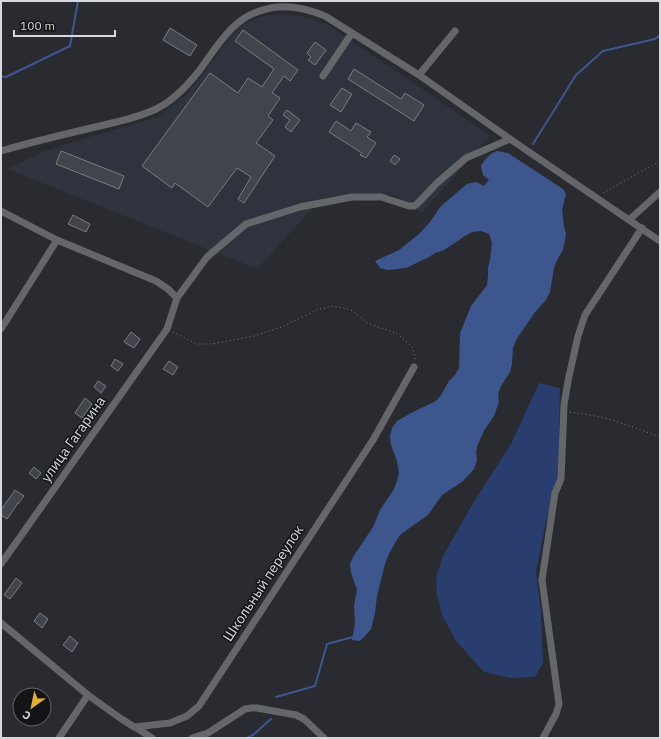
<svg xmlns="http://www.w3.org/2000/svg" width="661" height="739" font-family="'IBM Plex Sans',sans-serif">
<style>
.built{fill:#2e333e}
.green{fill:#293d6e}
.water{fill:#3e568e}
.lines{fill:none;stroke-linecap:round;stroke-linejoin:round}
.stream{stroke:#3e568e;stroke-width:2}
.building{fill:#41444a;stroke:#797c82}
.path{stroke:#797a7f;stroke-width:1;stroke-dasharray:1 3;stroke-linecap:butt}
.minor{stroke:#656669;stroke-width:7}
.labels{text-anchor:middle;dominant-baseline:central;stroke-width:3;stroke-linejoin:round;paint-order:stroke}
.street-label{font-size:14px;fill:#d8d9dd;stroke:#131416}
</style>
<rect width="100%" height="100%" fill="#292b31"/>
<path class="built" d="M285 14 301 16 328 25 490 135 422 213 395 195 322 198 257 269 7 169 47 150 158 117 188 93 230 37 240 27 254 19 268 15Z"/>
<path class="green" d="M539 383 560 388 559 431V473L545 526 536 572 541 612 543 663 535 677 511 678 484 672 456 641 442 615 437 595 436 577 443 556 472 505 512 442Z"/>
<path class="water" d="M497 151 508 153 563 189 566 194 562 210 564 226 566 234 563 250 557 260 554 268 550 292 546 300 535 312 516 340 513 348 512 364 510 372 501 386 498 394 499 402 494 416 485 429 478 444 476 452 477 460 474 469 463 481 442 495 428 515 421 520 401 534 396 541 388 556 385 564 377 596 375 613 371 629 366 635 360 641 352 640 355 623 354 606 357 590 351 573 350 564 353 557 373 527 380 510 394 489 397 481 399 473 397 461 391 445 390 436 392 428 397 421 411 413 436 401 441 395 449 381 455 375 459 368 460 333 471 306 487 285 488 276V268L490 260 492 243 489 234 481 231 472 232 465 236 444 250 435 253 429 257 406 268 388 270 380 268 375 261 399 250 419 234 430 222 441 206 467 184 476 182 484 186 489 180 483 175 481 166C486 158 489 154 497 151Z"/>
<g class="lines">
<path class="stream" d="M1 76 6 77 70 46 78 1
M533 144 576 75 603 51 655 39 660 35
M276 697 315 686 327 644 353 637
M247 738 253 735 271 719"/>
</g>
<path class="building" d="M170 28 197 45 190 56 163 40Z
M243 30 298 70 290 81 284 76 272 93 280 98 268 116 273 120 256 143 275 156 244 203 238 199 251 177 237 168 208 207 175 183 172 188 142 166 210 73 238 93 248 78 262 87 274 69 235 41Z
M315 42 326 50 315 65 308 60 311 57 307 53Z
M354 69 401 99 405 93 424 105 414 121 348 79Z
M342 88 352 94 341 112 330 105Z
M287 110 300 120 291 132 285 127 290 120 283 115Z
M336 121 351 131 356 123 371 132 367 137 376 143 366 158 360 155 362 153 329 132Z
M61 151 124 176 119 189 56 164Z
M394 155 400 159 395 165 390 161Z
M73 215 90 224 86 232 68 224Z
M131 332 140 339 134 348 124 342Z
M115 359 123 364 118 371 111 366Z
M169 361 178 367 173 375 163 369Z
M98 381 106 386 101 393 94 387Z
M85 398 92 404 82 418 75 413Z
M34 467 41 473 36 479 29 473Z
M15 490 24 496 18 504V503L7 519 1 515V510Z
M16 578 22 583 10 599 4 595Z
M40 613 48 619 42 628 34 621Z
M70 636 78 643 72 652 63 645Z"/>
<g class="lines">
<path class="path" d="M603 193 660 161
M173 332 197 344H212L254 336 281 327 317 310 332 306 344 308 353 311 367 323 378 327 396 333 405 340 412 347 415 357V361
M570 412C581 414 593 415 604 418 623 423 641 430 660 437"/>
<path class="minor" d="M419 75 455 31
M323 76 352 33
M1 151C35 141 70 133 104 125 122 121 139 117 156 109 173 101 187 86 199 71 217 47 232 18 263 10 284 3 305 8 325 16L419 75 510 139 660 241
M1 211 57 240 156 281 168 289 177 298 167 329 1 564
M629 220 660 192
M177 298 207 257 246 224 300 207 352 197H381L409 206H414L417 204 437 183 466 158 510 139
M1 329 57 240
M1 623 88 695 120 718 134 727 170 723 187 716 199 706 373 440 414 367
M135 727 152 738
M59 738 88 695
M192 738 208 733 245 709 251 708H257L296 715 304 719 324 738
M543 738 556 714 559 704 542 580 555 493 561 479 564 405 568 381 578 336 585 315 642 228"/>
</g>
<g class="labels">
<g class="street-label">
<text transform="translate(73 439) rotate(-55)">улица Гагарина</text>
<text transform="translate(263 583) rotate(-57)">Школьный переулок</text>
</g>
</g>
<rect width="661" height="739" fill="none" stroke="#d8d9dd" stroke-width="4"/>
<g transform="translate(32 707) rotate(213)"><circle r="19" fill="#131416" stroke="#626366"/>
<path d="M0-3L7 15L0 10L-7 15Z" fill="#e1af34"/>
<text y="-6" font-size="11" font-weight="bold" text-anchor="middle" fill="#d8d9dd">С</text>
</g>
<path d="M14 30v6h101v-6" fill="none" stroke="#d8d9dd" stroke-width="2"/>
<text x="20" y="30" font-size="12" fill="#d8d9dd" stroke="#131416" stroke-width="3" paint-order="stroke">100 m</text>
</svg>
